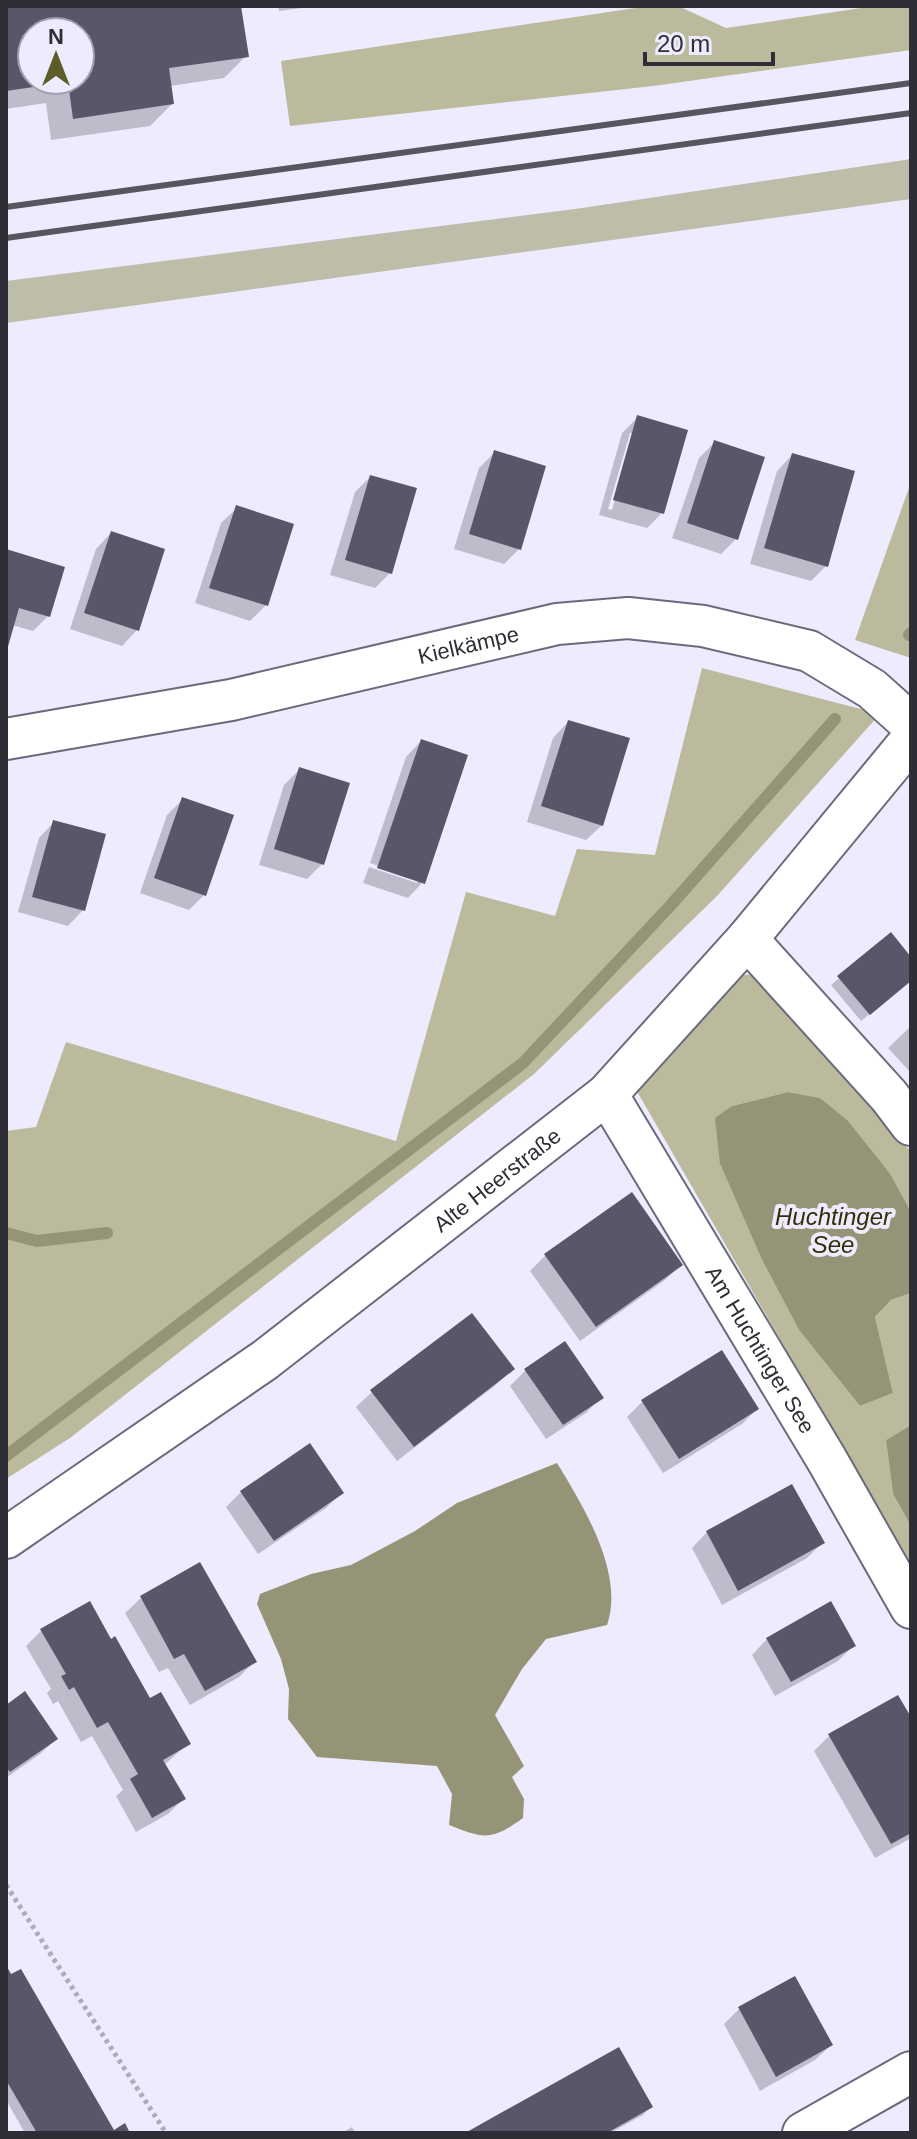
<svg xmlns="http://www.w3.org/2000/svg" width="917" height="2139" font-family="Helvetica,sans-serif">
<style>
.green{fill:#bdbdaa}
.forest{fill:#bbba9c}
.water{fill:#959477}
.shadow{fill:#0003;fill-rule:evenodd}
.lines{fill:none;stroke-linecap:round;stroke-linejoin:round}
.stream{stroke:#959477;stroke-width:12}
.building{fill:#585668;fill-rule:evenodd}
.street-casing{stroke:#6b6a7c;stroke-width:44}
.path{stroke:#aeacbb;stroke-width:5;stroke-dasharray:4 4;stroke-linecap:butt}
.street{stroke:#fff;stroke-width:40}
.rail{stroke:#575660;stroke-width:6}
.labels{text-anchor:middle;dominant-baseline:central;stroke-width:8;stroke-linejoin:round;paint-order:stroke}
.street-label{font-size:22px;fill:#2f2e36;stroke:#edebfd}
.water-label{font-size:24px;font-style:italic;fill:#333008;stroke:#edebfd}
</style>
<rect width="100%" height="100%" fill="#edebfd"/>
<path class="green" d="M911 159V199L6 323V281L575 209Z"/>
<path class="forest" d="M649 6H678L726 28 875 6H911V50L653 86 290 126 281 61Z
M911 482V658L855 640Z
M702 668 880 714 717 896 534 1074 70 1438 6 1479V1131L36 1127 66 1042 396 1141 466 892 555 916 577 849 655 855Z
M758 974 774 987 911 1152V1212L891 1175 820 1098 788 1092 732 1106 720 1164 762 1260 799 1330 860 1406 893 1393 875 1317 891 1300 911 1293V1425L886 1440 893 1494 911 1526V1566L635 1088 743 975Z"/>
<path class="water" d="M788 1092 820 1098 848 1121 891 1175 911 1212V1293L891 1300 875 1317 893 1393 860 1406 799 1330 762 1260 720 1164 715 1118 732 1106Z
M911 1425V1526L893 1494 886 1440Z
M557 1463C583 1506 625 1573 607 1625L546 1639 522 1669 495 1715 524 1766 512 1777 524 1799 523 1818C491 1841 485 1839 449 1825L452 1794 437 1766 317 1757 288 1719 289 1689 281 1659 257 1604 260 1594 311 1574 351 1565 415 1531 457 1503Z"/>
<path class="shadow" d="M6 6H239L246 56 224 78 170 86 172 104 150 126 51 140 46 103 6 109ZM32 32H80V80H32Z
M278 6H318L279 11Z
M637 418 662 513 647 528 599 515 622 433ZM630 433H634L612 510 608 509Z
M714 443 736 539 721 554 672 538 699 458Z
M494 453 519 549 504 564 454 549 479 468Z
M792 455 826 566 811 581 750 564 777 471Z
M370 477 390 573 375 588 330 575 355 492Z
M237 508 266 605 250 621 195 603 221 523Z
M111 533 137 630 122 646 70 629 96 549Z
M6 551 63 568 48 616 33 631 12 625 6 646Z
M568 722 602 825 586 840 527 822 553 738Z
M421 741 423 882 408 898 363 883 369 867 417 883V879L370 863 406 757Z
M300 769 322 864 307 879 259 865 284 785Z
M183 799 204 895 189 910 140 893 167 815Z
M54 822 83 910 68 926 18 912 39 838Z
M890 935 911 960V980L861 1021 831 985Z
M911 1026V1073L888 1048Z
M546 1255 681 1265 665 1280 580 1341 530 1271Z
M565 1344 601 1397 586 1413 546 1439 510 1386 525 1371Z
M512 1369 497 1384 397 1461 356 1407 372 1392Z
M643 1401 757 1409 742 1424 663 1473 627 1417Z
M241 1492H342L326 1508 258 1554 226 1507Z
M707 1532 822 1543 807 1558 722 1605 692 1548Z
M200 1565 254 1662 239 1677 190 1705 168 1668 159 1672 125 1613 141 1598Z
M41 1631 110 1641 150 1701 188 1744 164 1765 183 1799 168 1814 136 1832 116 1796 123 1790 92 1736 81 1742 58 1701 53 1704 47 1693 51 1689 26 1646Z
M767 1639 853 1646 838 1661 775 1696 752 1655Z
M6 1707 56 1739 40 1754 6 1778Z
M911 1721V1838L875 1858 814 1751 829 1736Z
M6 1969 113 2132 128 2133H25L6 2100Z
M794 1979 831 2045 815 2060 760 2091 724 2024 739 2009Z
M650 2107 643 2115 610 2133H470Z
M352 2127 355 2133H342Z"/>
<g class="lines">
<path class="stream" d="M909 635 911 633
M6 1233 37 1241 107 1233
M6 1456 523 1063 670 906 835 719"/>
</g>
<path class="building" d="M6 6H241L249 57 169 68 174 104 73 119 68 82 6 91ZM32 32H80V80H32Z
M637 415 688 430 664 514 613 500Z
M714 440 765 457 738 540 687 523Z
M494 450 546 466 521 550 469 534Z
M792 453 855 471 828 567 764 548Z
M370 475 417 488 392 574 345 560Z
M236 505 294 524 268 606 209 588Z
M111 531 165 549 139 631 84 613Z
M6 549 65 567 50 617 19 608 7 650Z
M568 720 630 738 603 826 541 806Z
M421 739 468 755 425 884 377 868Z
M299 767 350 783 324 865 274 849Z
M182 797 234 815 206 896 154 878Z
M53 820 106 834 85 911 32 897Z
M891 932 911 957V981L870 1015 837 976Z
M632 1192 683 1265 596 1327 544 1254Z
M472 1313 515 1369 414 1447 370 1390Z
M565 1341 604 1398 563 1425 524 1369Z
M722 1350 759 1409 679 1459 641 1400Z
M310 1443 344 1493 274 1541 240 1491Z
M792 1484 825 1543 738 1591 706 1531Z
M200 1562 257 1662 205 1691 184 1654 174 1659 140 1596Z
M90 1601 111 1639 115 1636 150 1698 161 1692 191 1744 163 1760 186 1799 152 1818 130 1779 138 1774 108 1722 97 1728 74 1687 69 1690 61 1676 66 1674 40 1629Z
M831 1601 856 1646 791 1682 766 1638Z
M25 1691 58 1739 10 1772 6 1767V1705Z
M898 1695 911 1717V1833L891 1844 828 1734Z
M6 1965 11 1974 21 1969 114 2130 125 2123 130 2133H37L6 2080Z
M795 1976 833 2045 776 2077 738 2007Z
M619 2047 653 2107 607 2133H465Z"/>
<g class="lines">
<defs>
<g id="street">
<path id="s1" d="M6 739 231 700 557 624 628 618 703 626 809 651 872 689 911 724"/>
<path d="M747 939 889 1096 911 1125"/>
<path id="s2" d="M607 1094 827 1460 911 1608"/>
<path id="s3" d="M6 1538 265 1360 607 1094 747 939 911 740"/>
<path d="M803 2133 911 2072"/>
</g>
</defs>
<use href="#street" class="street-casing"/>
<path class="path" d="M6 1885 166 2133"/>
<use href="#street" class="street"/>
<path class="rail" d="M6 207 911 83
M6 238 911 113"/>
</g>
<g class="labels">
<g class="street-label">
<text stroke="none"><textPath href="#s1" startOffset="472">Kielkämpe</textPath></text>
<text stroke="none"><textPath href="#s3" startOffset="608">Alte Heerstraße</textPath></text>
<text stroke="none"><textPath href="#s2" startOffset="298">Am Huchtinger See</textPath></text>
</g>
<g class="water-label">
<text x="833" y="1216">Huchtinger<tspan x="833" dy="28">See</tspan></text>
</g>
</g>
<rect width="917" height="2139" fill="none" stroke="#2f2e36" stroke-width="16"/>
<g transform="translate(56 56)"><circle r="38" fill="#edebfd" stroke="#a19fad" stroke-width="2"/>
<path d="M0-6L14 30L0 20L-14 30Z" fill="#605c29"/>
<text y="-12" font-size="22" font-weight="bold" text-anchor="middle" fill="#2f2e36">N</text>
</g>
<path d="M645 52v12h128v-12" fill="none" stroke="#2f2e36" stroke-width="4"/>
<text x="657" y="52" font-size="24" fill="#2f2e36" stroke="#edebfd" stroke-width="6" paint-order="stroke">20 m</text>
</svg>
